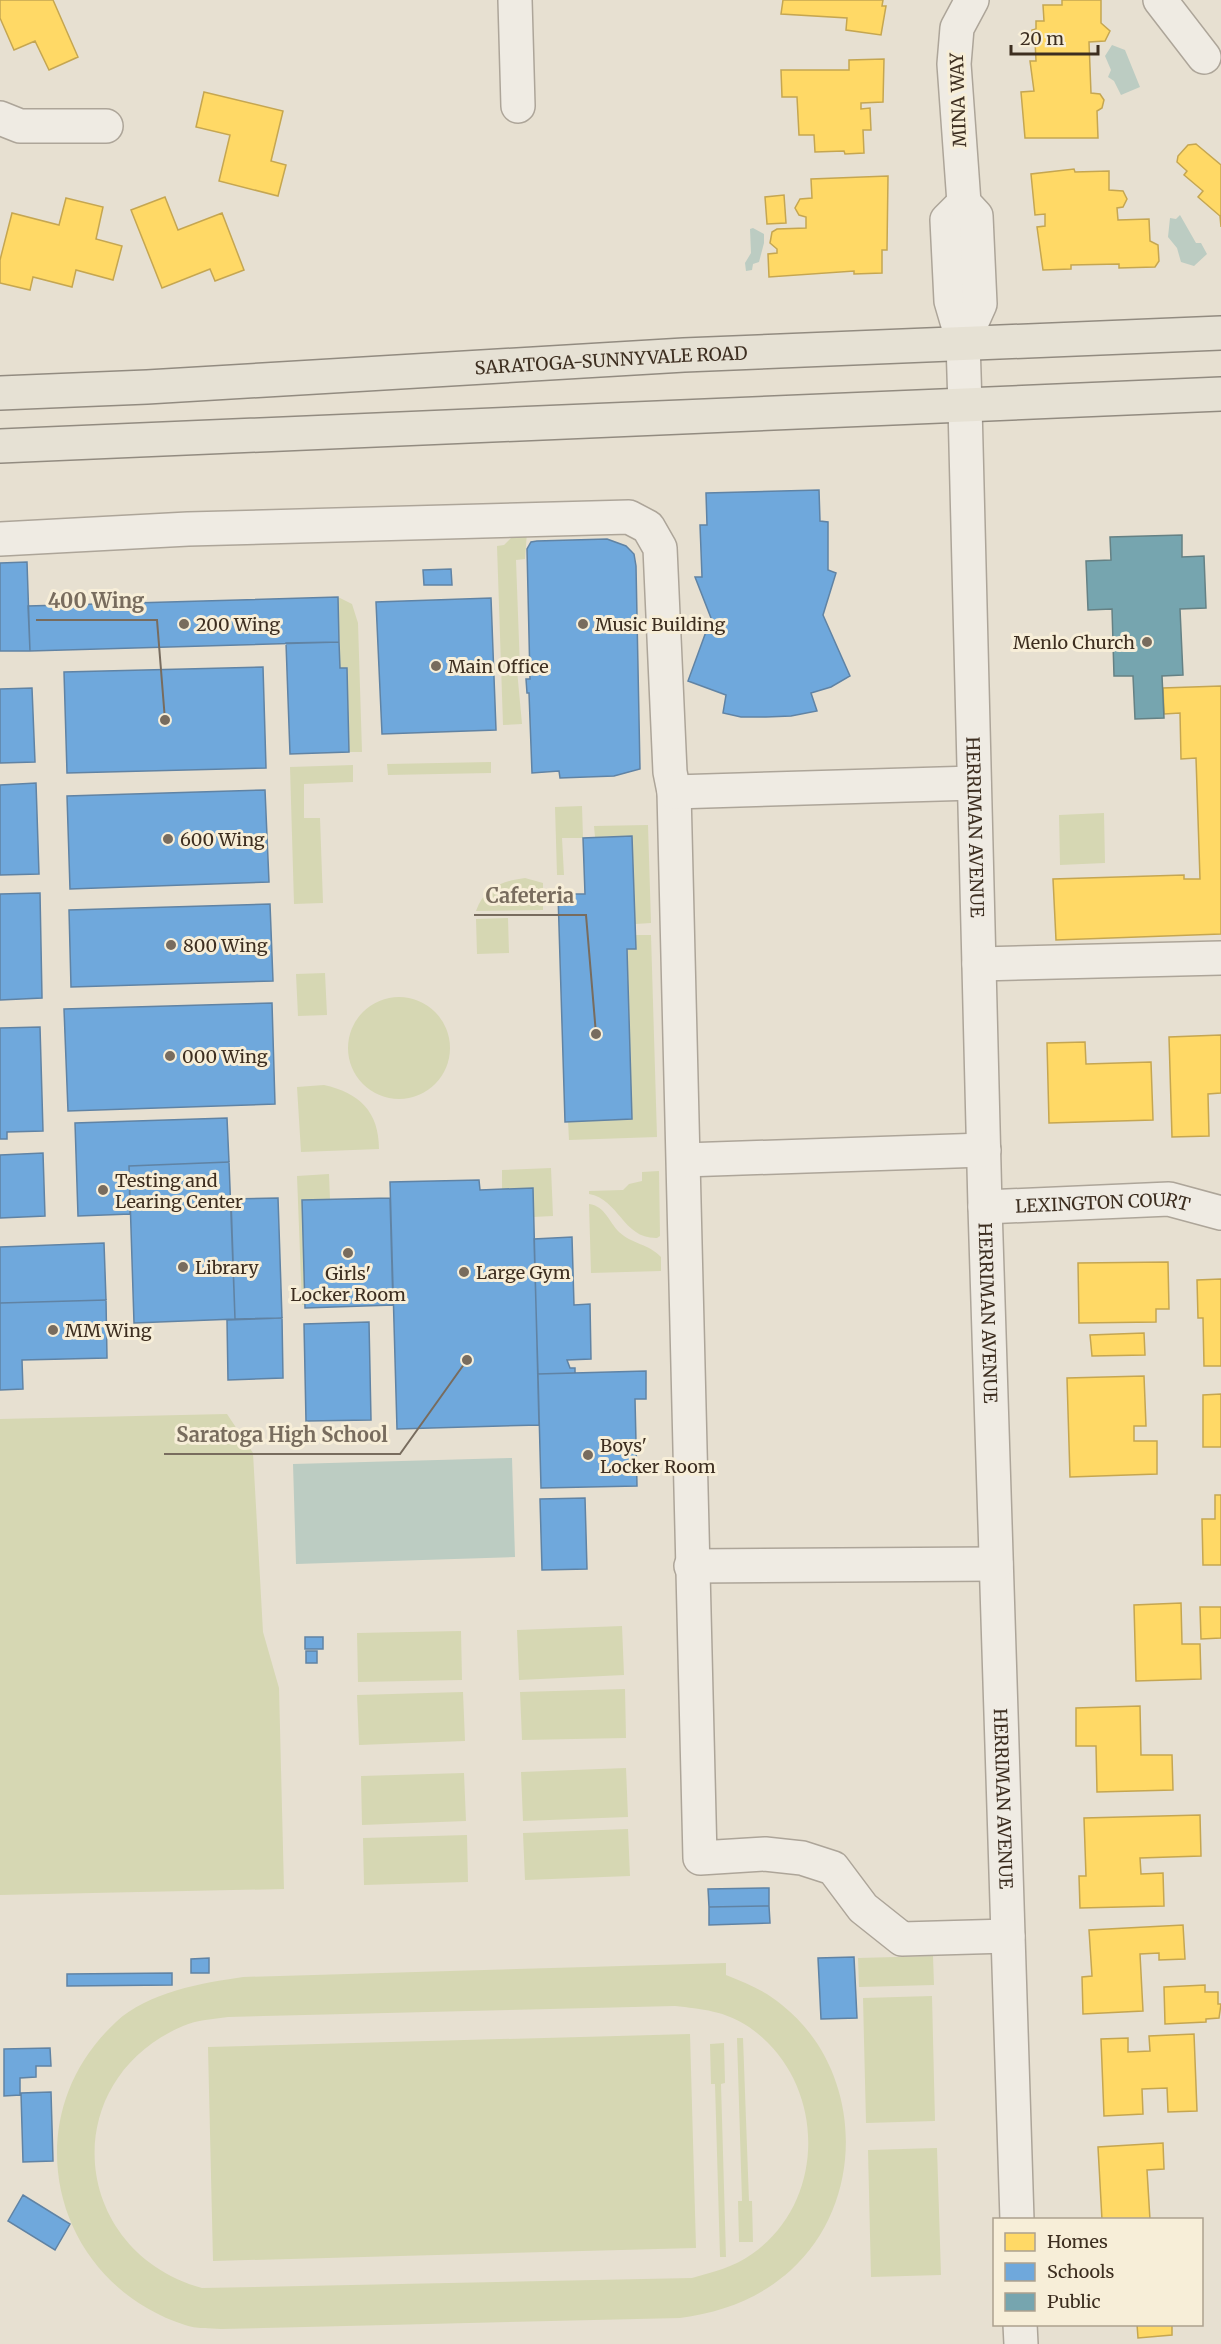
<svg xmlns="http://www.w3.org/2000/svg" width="1221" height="2344" font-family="Merriweather,serif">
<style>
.green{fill:#d6d7b3;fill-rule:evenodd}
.water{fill:#bcccc2}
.homes{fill:#ffd966;stroke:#c5a651;stroke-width:1.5}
.schools{fill:#6fa8dc;stroke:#6083a4;stroke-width:1.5}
.public{fill:#76a5af;stroke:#658184;stroke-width:1.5}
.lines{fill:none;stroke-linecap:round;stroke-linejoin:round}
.minor-casing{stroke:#ada599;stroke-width:36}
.major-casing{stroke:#928b80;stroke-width:36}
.minor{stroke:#efebe3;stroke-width:33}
.major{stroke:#e6e1d4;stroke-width:33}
.poi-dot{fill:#786c5e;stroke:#f7eed8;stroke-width:2}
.labels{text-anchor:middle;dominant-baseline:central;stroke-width:6;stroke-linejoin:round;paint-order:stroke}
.street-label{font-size:18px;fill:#3d2e20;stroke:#f7eed8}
.poi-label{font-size:18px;fill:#3d2e20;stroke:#f7eed8;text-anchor:start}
.leader{fill:none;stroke:#786c5e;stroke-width:2}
.callout-dot{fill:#786c5e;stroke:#f7eed8;stroke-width:2}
.callout-label{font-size:20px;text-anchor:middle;font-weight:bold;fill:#786c5e;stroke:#f7eed8;stroke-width:6;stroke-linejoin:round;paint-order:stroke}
</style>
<rect width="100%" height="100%" fill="#e7e0d1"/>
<path class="green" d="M517 532H527L525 559 516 560 520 669 517 670 522 724 503 725 497 546 504 545Z
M338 597 352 604 358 623 362 752H349L347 668H340Z
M491 762V773L388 775 387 764Z
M353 765V782L304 784V818H320L323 903 294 904 290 767Z
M582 806 583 838H562L564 875H557L555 807Z
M1104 813 1105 863 1060 865 1059 815Z
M648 825 651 923 635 924 632 836 595 837 594 826Z
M525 878 543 883V910L476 911C484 888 502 881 525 878Z
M508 918 509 953 477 954 476 919Z
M636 935H651L657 1137 569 1140 568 1121 632 1119 627 949H636Z
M325 973 327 1015 298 1016 296 974Z
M348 1048a51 51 0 1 1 102 0a51 51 0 1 1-102 0Z
M324 1085C359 1093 379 1111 379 1149L301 1152 297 1087Z
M551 1168 553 1216 533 1217 532 1188 502 1189V1170Z
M659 1171 660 1236 657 1238C623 1239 619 1199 589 1194V1191L623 1190 629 1184 642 1181V1172Z
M329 1174 330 1199 303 1200 305 1305H302L297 1176Z
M589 1204C605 1206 609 1222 619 1232 632 1244 649 1244 661 1257V1271L591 1273Z
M227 1414 253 1453 263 1632 279 1688 284 1889 0 1895V1419Z
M622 1626 624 1675 519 1680 517 1630Z
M461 1631 462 1680 358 1682 357 1633Z
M625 1689 626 1738 522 1740 520 1692Z
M463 1692 465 1741 359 1745 357 1695Z
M626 1768 628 1817 523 1821 521 1772Z
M464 1773 466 1821 362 1825 361 1776Z
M628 1829 630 1876 525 1880 523 1833Z
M467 1835 468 1882 364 1885 363 1838Z
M933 1956 934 1985 859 1987 858 1958Z
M726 1963V1975C746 1983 766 1991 782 2005 863 2069 868 2200 791 2270 759 2299 722 2312 680 2318L221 2329C210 2328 196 2329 185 2325 52 2282 12 2118 116 2022 148 1992 202 1983 243 1977ZM675 2006C701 2009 726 2011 749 2027 826 2080 829 2200 752 2254 734 2267 713 2272 692 2278L202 2288C70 2251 55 2081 183 2026 197 2020 213 2019 228 2017Z
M932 1996 935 2121 866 2123 863 1998Z
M690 2034 696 2248 213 2261 208 2047Z
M737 2038H743L749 2201H752L753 2242H739L738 2201H742Z
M724 2043 725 2083 721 2084 726 2257H720L715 2084H711L710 2044Z
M937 2148 941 2275 871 2277 868 2150Z"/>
<path class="water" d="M1112 45 1125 50 1140 87 1121 95 1114 81 1108 77 1111 70 1105 56Z
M1180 215 1196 243H1201L1207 254 1194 266 1181 262 1177 248 1168 237 1170 218 1176 219Z
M753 228 764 234V243L759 262 753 264 752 270 746 271 745 263 751 253 750 229Z
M512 1458 515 1557 296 1564 293 1464Z"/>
<path class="homes" d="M0 0H53L78 57 49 70 35 41 14 50 0 18Z
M783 0H883L882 6H886L881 35 846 30 847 18 781 14Z
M1062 0H1101V23L1110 31 1105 41 1089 42 1091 93 1100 94 1104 100 1102 108 1097 111 1098 138H1025L1021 92 1034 91 1030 61H1036L1035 40H1032V30L1036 29V21H1044L1043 5H1062Z
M884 59 883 102 861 103V109L870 108 871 130H863L864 153 845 154 844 151 815 152 814 135H799L797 97H782L781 70H849V60Z
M204 92 283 111 271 161 286 165 278 196 219 181 230 135 196 127Z
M1196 144 1221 165V227L1220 216 1198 197 1203 191 1184 175 1187 171 1177 162 1178 156 1188 145Z
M1074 169 1075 172 1109 171V190L1123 191 1127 199 1123 207 1117 208 1118 220 1149 219 1150 241 1158 245 1159 261 1155 267 1119 268V264L1071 265V269L1043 270 1037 227 1045 226V214L1035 215 1031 174Z
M888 176 887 250H882V273L854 274V271L769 277 768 254 777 253V249L770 243 772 232 777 229 806 228V217L799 215 795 208 800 199 812 198 811 179Z
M784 195 786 223 767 224 765 197Z
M165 197 178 230 222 213 244 270 215 281 210 269 162 288 131 210Z
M66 198 103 207 96 239 122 246 113 280 76 270 72 287 33 277 30 290 0 283V260L12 213 59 225Z
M1221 686V934L1056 940 1053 879 1184 875V879H1200L1196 758 1181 759 1180 713 1164 714 1163 688Z
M1221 1035V1093L1208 1094 1209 1136 1172 1137 1169 1037Z
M1085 1042 1086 1064 1151 1062 1153 1120 1049 1123 1047 1043Z
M1168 1262 1169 1309H1156V1322L1079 1323 1078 1263Z
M1221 1279V1366H1204L1203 1318H1198L1197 1280Z
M1144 1333 1145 1355 1092 1356 1090 1335Z
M1144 1376 1146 1426H1134V1441H1157V1474L1070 1477 1067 1378Z
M1221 1394V1447H1203V1395Z
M1215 1495H1221V1565H1203L1202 1519H1215Z
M1181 1603 1182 1644H1200L1201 1679 1136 1681 1134 1605Z
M1200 1607H1221V1638L1201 1639Z
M1140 1706 1141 1755H1172L1173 1790 1097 1792 1096 1746H1076V1708Z
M1200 1815 1201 1856 1140 1858 1141 1874 1163 1873 1164 1906 1080 1908 1079 1876H1086L1084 1818Z
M1183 1925 1185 1959 1159 1960V1953L1140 1954 1143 2011 1083 2014 1082 1977 1092 1976 1089 1930Z
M1205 1985V1992H1218V2004H1221L1219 2018 1206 2019V2022L1165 2024 1164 1987Z
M1194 2034 1197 2111 1168 2112 1167 2088 1142 2089 1143 2114 1104 2116 1101 2039 1128 2038V2052L1150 2051 1149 2036Z
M1163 2143 1164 2169 1147 2170 1150 2220H1102L1098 2147Z
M1137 2324H1172V2335L1138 2338Z"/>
<path class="schools" d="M819 490 820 521 828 522V570L836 573 823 615 850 676 831 687 811 693 817 711 791 716 766 717H741L723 713 726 695 688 681 711 618 695 577H702L700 525H707L706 493Z
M607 539 626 546 634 554 636 566 640 769 614 776 560 778 559 771 532 773 529 693H527L526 679H530L527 549 531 542 537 541Z
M27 562 30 651H0V563Z
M451 569 452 585H424L423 570Z
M338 597 339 642 30 651 28 606Z
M491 598 496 730 382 734 376 602Z
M339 642 340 668H347L349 752 290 754 286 643Z
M263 667 266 768 67 773 64 672Z
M32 688 35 762 0 763V689Z
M36 783 39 874 0 875V785Z
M265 790 269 882 70 889 67 796Z
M632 836 636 949H627L632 1119 565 1122 558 894H585L583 838Z
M40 893 42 998 0 1000V894Z
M270 904 273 981 71 987 69 910Z
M272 1003 275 1104 68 1111 64 1009Z
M40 1027 43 1131 7 1132V1139H0V1028Z
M227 1118 229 1162 129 1166 130 1214 78 1216 75 1123Z
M43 1153 45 1216 0 1218V1155Z
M229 1162 235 1319 134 1323 129 1166Z
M479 1180 480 1190 533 1188 539 1425 397 1429 390 1182Z
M278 1198 282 1318 235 1319 231 1199Z
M390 1198 393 1305 305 1308 302 1200Z
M572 1237 574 1305 590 1304 591 1359 567 1360 570 1368H575V1373L538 1374 534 1239Z
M104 1243 106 1300 0 1303V1247Z
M106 1300 107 1358 22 1360 23 1389 0 1390V1303Z
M282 1318 283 1378 228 1380 227 1320Z
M369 1322 371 1420 306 1421 304 1324Z
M646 1371V1399H635L637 1486 541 1488 538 1374Z
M585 1498 587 1569 542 1570 540 1499Z
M305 1637H323V1649H305Z
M306 1651H317V1663H306Z
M769 1888V1906L709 1907 708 1889Z
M769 1906 770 1923 709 1925V1907Z
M854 1957 857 2018 821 2019 818 1958Z
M209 1958V1973H191V1959Z
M172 1973V1985L67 1986V1974Z
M50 2048 51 2066H36V2077L20 2078V2095L4 2096V2049Z
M51 2092 53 2161 23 2162 21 2093Z
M23 2195 70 2224 55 2250 8 2221Z"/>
<path class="public" d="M1182 535V557L1204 556 1206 608 1180 609 1183 675 1162 676 1164 718 1135 719 1133 676H1114L1112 609 1088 610 1086 561 1111 560 1110 537Z"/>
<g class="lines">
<defs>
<g id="minor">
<path d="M515 0 518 106"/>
<path d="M1160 0 1204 57"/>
<path d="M0 118 20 126H106"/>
<path id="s1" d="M964 203 947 220 951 301 963 342 965 406 985 1207 1017 2220"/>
<path d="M963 342 980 304 976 216 964 203 954 64 957 28 972 0"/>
<path d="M0 539 188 529 629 517 648 527 660 548 670 772 674 792 700 1858 765 1854 802 1858 833 1868 863 1908 902 1939 1008 1936"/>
<path d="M674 792 974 783"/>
<path d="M979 964 1221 958"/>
<path d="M684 1160 984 1150"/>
<path id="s2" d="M985 1207 1169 1199 1221 1213"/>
<path d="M691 1566 996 1564"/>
<path d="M1020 2324 1021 2344"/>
</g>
<g id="major">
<path id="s3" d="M0 393 147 387 684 355 1221 333"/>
<path d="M0 446 1221 394"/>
</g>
</defs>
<use href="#minor" class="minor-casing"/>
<use href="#major" class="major-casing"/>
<use href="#minor" class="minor"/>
<use href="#major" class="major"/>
</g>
<g class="poi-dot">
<circle cx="184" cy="624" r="6"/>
<circle cx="583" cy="624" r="6"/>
<circle cx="1147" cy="642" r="6"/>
<circle cx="436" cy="666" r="6"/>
<circle cx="168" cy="839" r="6"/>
<circle cx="171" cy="945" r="6"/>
<circle cx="170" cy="1056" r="6"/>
<circle cx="103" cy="1190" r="6"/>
<circle cx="348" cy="1253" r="6"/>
<circle cx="183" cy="1267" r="6"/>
<circle cx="464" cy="1272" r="6"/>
<circle cx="53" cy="1330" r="6"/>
<circle cx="588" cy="1455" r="6"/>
</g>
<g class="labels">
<g class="street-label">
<text transform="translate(958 100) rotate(-92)">MINA WAY</text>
<text stroke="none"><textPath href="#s3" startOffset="612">SARATOGA-SUNNYVALE ROAD</textPath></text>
<text stroke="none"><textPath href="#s1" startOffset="633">HERRIMAN AVENUE</textPath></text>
<text stroke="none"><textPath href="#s2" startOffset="118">LEXINGTON COURT</textPath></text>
<text stroke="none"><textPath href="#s1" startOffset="1119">HERRIMAN AVENUE</textPath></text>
<text stroke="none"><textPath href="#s1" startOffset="1605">HERRIMAN AVENUE</textPath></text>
</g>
<g class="poi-label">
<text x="196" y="624">200 Wing</text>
<text x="595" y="624">Music Building</text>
<text x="1135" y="642" text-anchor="end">Menlo Church</text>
<text x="448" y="666">Main Office</text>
<text x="180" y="839">600 Wing</text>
<text x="183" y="945">800 Wing</text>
<text x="182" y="1056">000 Wing</text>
<text x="115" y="1180">Testing and<tspan x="115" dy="21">Learing Center</tspan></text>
<text x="195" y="1267">Library</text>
<text x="476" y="1272">Large Gym</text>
<text x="348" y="1273" text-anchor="middle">Girls'<tspan x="348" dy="21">Locker Room</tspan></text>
<text x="65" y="1330">MM Wing</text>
<text x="600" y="1445">Boys'<tspan x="600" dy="21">Locker Room</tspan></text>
</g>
</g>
<path class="leader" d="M165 720L157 620H36M596 1034L586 915H474M467 1360L400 1454H164"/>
<g class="callout-dot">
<circle cx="165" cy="720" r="6"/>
<circle cx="596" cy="1034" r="6"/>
<circle cx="467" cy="1360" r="6"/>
</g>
<g class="callout-label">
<text x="96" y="608">400 Wing</text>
<text x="530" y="903">Cafeteria</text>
<text x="282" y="1442">Saratoga High School</text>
</g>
<rect x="993" y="2218" width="210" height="108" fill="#f7eed8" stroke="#ada18e" stroke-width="1.5"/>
<rect x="1005" y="2233" width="30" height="18" fill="#ffd966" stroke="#ada18e" stroke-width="1.5"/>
<text x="1047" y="2248" font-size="18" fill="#3d2e20">Homes</text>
<rect x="1005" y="2263" width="30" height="18" fill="#6fa8dc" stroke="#ada18e" stroke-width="1.5"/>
<text x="1047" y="2278" font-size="18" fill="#3d2e20">Schools</text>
<rect x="1005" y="2293" width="30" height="18" fill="#76a5af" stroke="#ada18e" stroke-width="1.5"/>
<text x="1047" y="2308" font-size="18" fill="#3d2e20">Public</text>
<path d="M1011 45v9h87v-9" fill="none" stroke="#3d2e20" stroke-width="3"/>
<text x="1020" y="45" font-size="18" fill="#3d2e20" stroke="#f7eed8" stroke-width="4.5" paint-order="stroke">20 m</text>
</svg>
